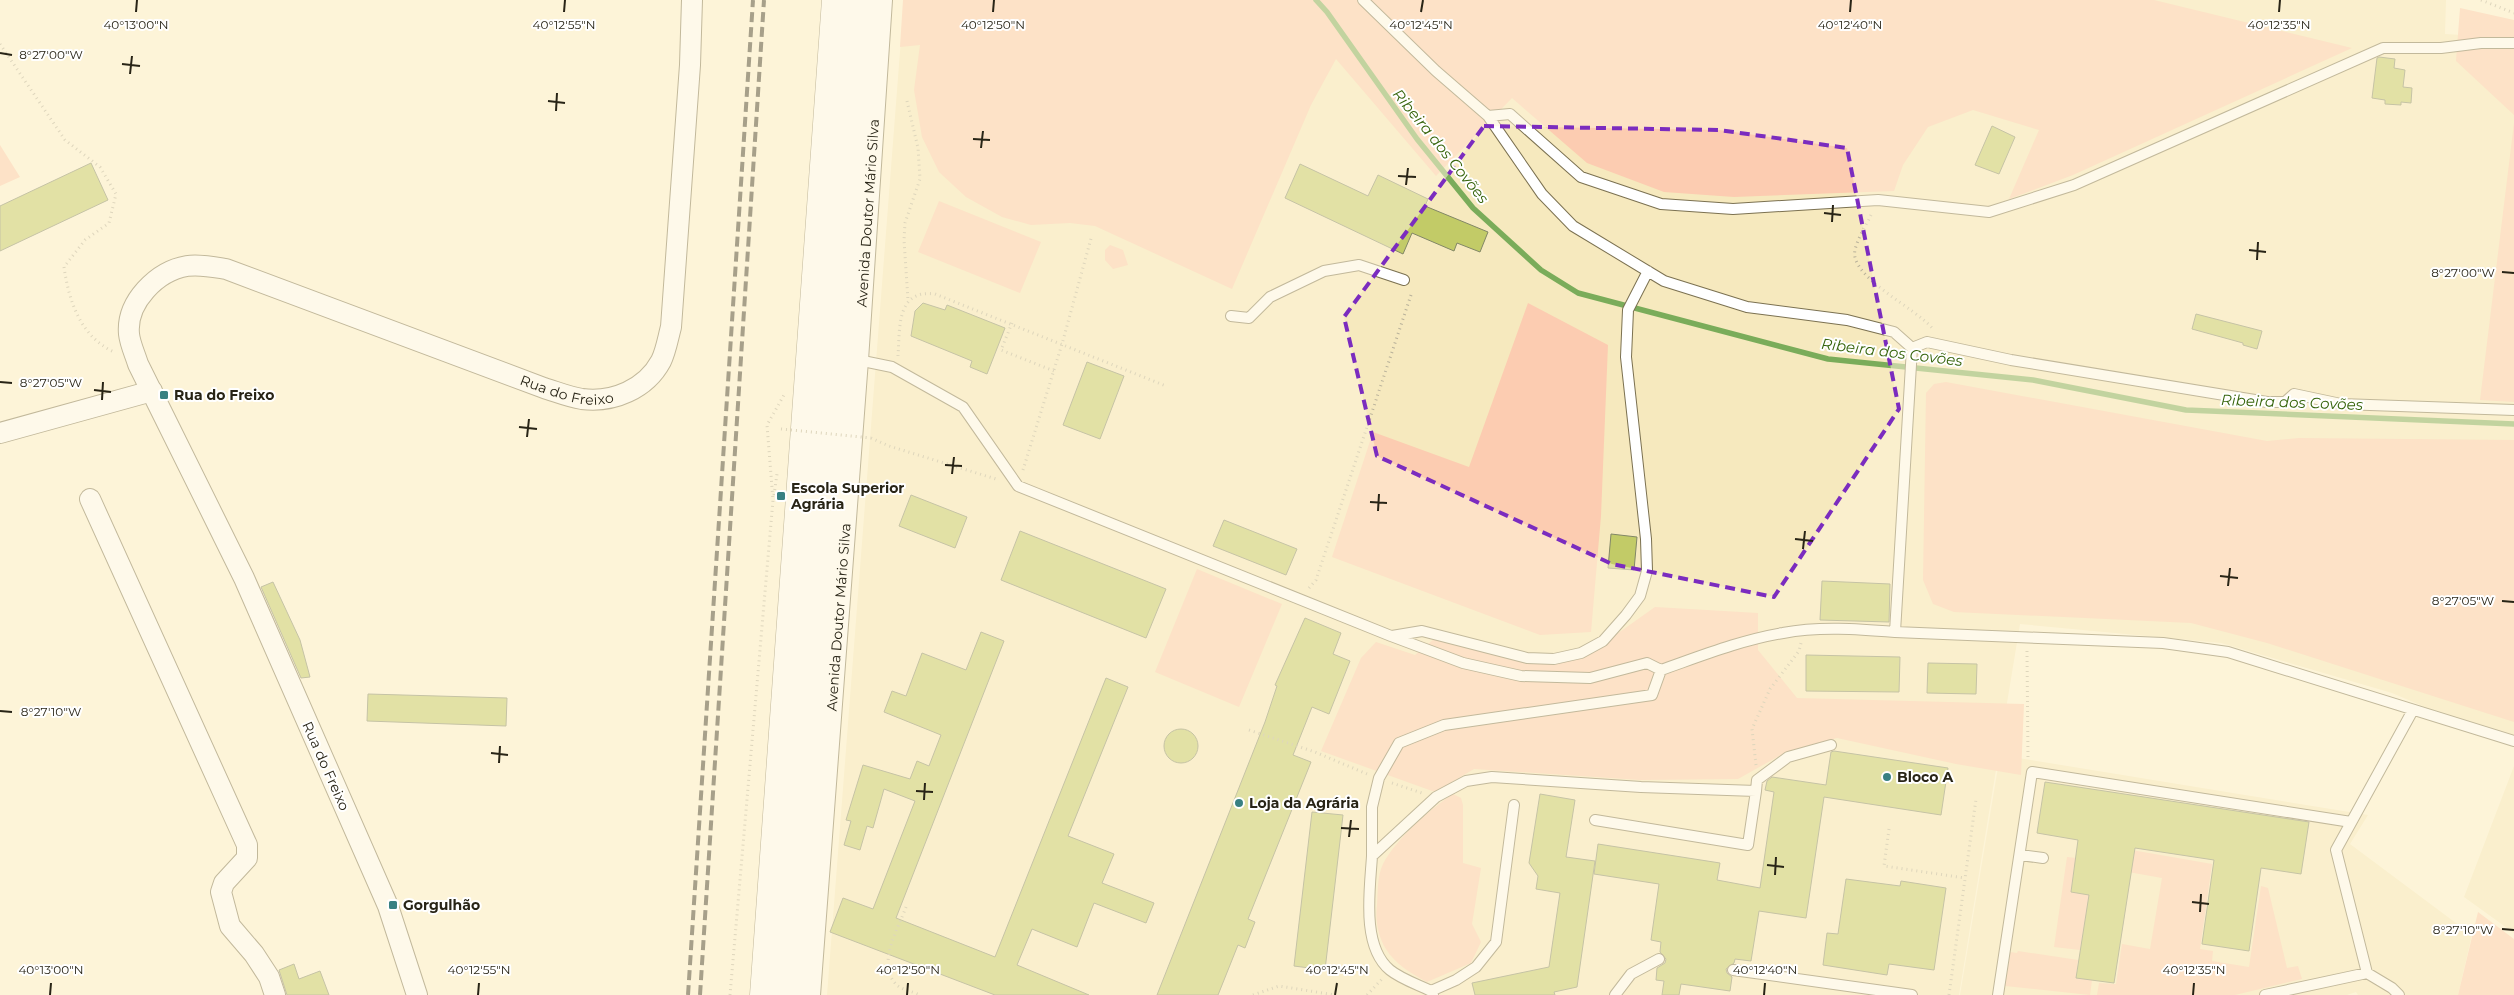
<svg xmlns="http://www.w3.org/2000/svg" width="2514" height="995" font-family="Montserrat,sans-serif">
<style>
.built{fill:#f6e9be}
.green{fill:#fcccb1}
.lines{fill:none;stroke-linecap:round;stroke-linejoin:round}
.stream{stroke:#7aac5a;stroke-width:5.5}
.building{fill:#c2cb67;stroke:#828766}
.lane-casing{stroke:#7b7151;stroke-width:12}
.street-casing{stroke:#7b7151;stroke-width:22}
.highway-casing{stroke:#7b7151;stroke-width:29}
.path{stroke:#b8b19a;stroke-width:3;stroke-dasharray:1 4;stroke-linecap:butt}
.lane{stroke:#fff;stroke-width:10}
.street{stroke:#fff;stroke-width:20}
.highway{stroke:#fff;stroke-width:28}
.rail{stroke:#3f3b2b;stroke-width:4;stroke-dasharray:10 5;stroke-linecap:butt}
.path-bridge{stroke:#b8b19a;stroke-width:3;stroke-dasharray:1 4;stroke-linecap:butt}
.marked{fill:none;stroke:#7b2cbf;stroke-width:4;stroke-dasharray:10 6;stroke-linejoin:round}
.ticks{fill:none;stroke:#282416;stroke-width:2}
.poi-dot{fill:#388082;stroke:#fff;stroke-width:2}
.labels{text-anchor:middle;dominant-baseline:central;stroke-width:4;stroke-linejoin:round;paint-order:stroke}
.street-label{font-size:14px;fill:#282416;stroke:#fff}
.poi-label{font-size:14px;font-weight:bold;fill:#282416;stroke:#fff;text-anchor:start}
.water-label{font-size:15px;font-style:italic;fill:#36640b;stroke:#fff}
.ticks-label{font-size:12px;text-anchor:middle;fill:#282416;stroke:#fff;stroke-width:4;stroke-linejoin:round;paint-order:stroke}
</style>
<rect width="100%" height="100%" fill="#fdf4d8"/>
<path class="built" d="M904 0H2446L2445 34 2514 38V745L2392 693 2221 643 2020 624 1959 995H827Z
M2000 755 2368 815 2350 844 2472 935 2458 995H2358L2356 992 2347 995H1960Z
M2514 766V933L2464 897Z"/>
<path class="green" d="M903 0H2154L2352 48 2073 175 2009 199 2039 130 1973 110 1928 127 1903 165 1894 191 1734 197 1664 192 1587 163 1512 98 1436 176 1336 59 1311 105 1232 289 1095 226 1070 223 1031 225 1002 217 966 197 939 172 922 137 914 90 920 45 900 47Z
M2460 8 2514 20V115L2456 61Z
M2514 123V402L2480 400Z
M0 145 20 177 0 186Z
M939 201 1041 242 1020 293 918 252Z
M1110 245 1123 250 1128 265 1113 269 1105 260V250Z
M1528 303 1608 345 1601 516 1591 632 1540 635 1332 557 1373 432 1469 467Z
M1946 382 2267 441 2299 438 2514 440V722L2267 643 2191 623 1954 612 1933 604 1923 580 1926 393 1934 384Z
M1197 569 1282 604 1239 707 1155 672Z
M1655 607 1758 613V650L1797 698 2024 704 2021 775 1956 764 1837 738 1786 752 1738 779 1640 780 1474 769 1435 792 1321 751 1361 658 1376 642 1415 655 1434 639 1554 664 1583 658Z
M1453 794 1461 798 1463 805V863L1481 868 1472 924 1481 942 1471 963 1427 982C1412 974 1395 964 1386 949 1378 937 1375 919 1377 905 1378 892 1377 876 1383 864 1396 839 1430 809 1453 794Z
M2120 848 2212 864 2200 949 2213 951 2212 961 2249 967 2261 886 2268 888 2287 968 2298 966 2302 979 2235 995H2097L2099 983 2116 984 2122 944 2150 949 2162 878 2117 870Z
M2067 857 2094 860 2074 867 2071 892 2089 895 2080 950 2054 947Z
M2478 912 2514 939V995H2458Z
M2018 951 2078 960 2076 978 2092 980 2090 995 2005 986 2010 952 2017 953Z"/>
<g class="lines">
<path class="stream" d="M1316 0 1327 12 1417 139 1473 208 1541 270 1578 293 1828 359 2033 380 2186 410 2514 424"/>
</g>
<path class="building" d="M2379 57 2395 59 2394 68 2405 70 2403 87 2412 88 2411 103 2401 102V105L2385 104V100L2372 98 2377 58Z
M1992 126 2015 137 1999 174 1975 165Z
M91 163 108 200 0 251V206Z
M1300 164 1368 196 1378 175 1428 199 1425 206 1488 232 1480 252 1457 243 1454 251 1412 233 1403 254 1285 198Z
M923 303 945 310 947 305 1005 328 987 374 970 367 972 361 911 336 915 311Z
M2196 314 2262 331 2257 349 2243 345V343L2192 329Z
M1087 362 1124 376 1100 439 1063 425Z
M911 495 967 517 955 548 899 526Z
M1224 520 1297 549 1286 575 1213 546Z
M1020 531 1166 589 1146 638 1001 580Z
M1611 534 1637 537 1634 570 1608 568Z
M1822 581 1890 584 1889 622 1820 620Z
M273 582 300 640 310 677 301 678 261 587Z
M1305 618 1341 633 1333 654 1350 661 1329 714 1312 707 1293 755 1311 762 1248 919 1255 922 1245 948 1238 945 1218 995H1157L1265 722 1277 686 1275 685Z
M981 632 1004 641 896 918 995 957 1106 678 1128 687 1068 836 1114 854 1102 883 1154 903 1146 923 1094 903 1077 947 1032 929 1017 965 1089 995H995L830 932 843 898 873 909 915 801 884 789 873 828 867 826 860 850 844 845 851 821 846 820 863 765 910 779 917 761 929 766 941 735 884 712 892 691 906 696 922 653 966 670Z
M1806 655 1900 657 1899 692 1806 691Z
M1928 663 1977 664 1976 694 1927 693Z
M368 694 507 698 506 726 367 721Z
M1164 746a17 17 0 1 1 34 0a17 17 0 1 1-34 0Z
M1834 751 1948 768 1941 815 1824 797 1806 918 1759 911 1751 961 1735 959 1734 963 1726 969 1727 973 1732 977 1730 991 1681 984 1679 995H1662L1664 981 1656 980 1657 968 1665 963 1666 959 1660 952 1661 942 1651 940 1659 884 1594 874 1598 844 1720 863 1717 880 1760 888 1774 792 1765 790 1767 781 1772 777 1826 785 1831 752Z
M2045 782 2309 822 2301 874 2261 868 2249 951 2202 944 2214 860 2135 848 2114 983 2076 978 2089 895 2071 892 2078 840 2037 833Z
M1540 794 1575 800 1566 857 1595 861 1577 987 1554 992 1555 995H1475L1472 983 1549 967 1560 893 1536 889 1538 876 1529 863Z
M1312 812 1343 815 1325 970 1294 966Z
M1846 879 1900 886 1901 881 1946 888 1934 970 1889 964 1887 975 1823 965 1827 933 1838 934Z
M294 964 299 979 320 971 329 995H287L279 970Z"/>
<g class="lines">
<defs>
<path id="lane" d="M1488 116 1510 114 1581 177 1661 204 1733 209 1878 200 1989 212 2074 185 2383 48H2441L2481 43H2514
M1231 316 1249 318 1270 297 1324 271 1359 265 1404 280
M1912 348 1927 342 2011 360 2267 402H2285L2294 394 2341 404 2514 410
M858 360 892 367 963 407 1018 486 1391 636 1463 663 1521 676 1590 678 1647 663 1661 670C1701 656 1741 640 1783 633 1819 626 1858 629 1895 632L1912 348 1894 332 1847 320 1747 307 1664 281 1573 226 1542 194 1488 116 1436 71 1363 0
M1895 632 2163 643 2228 652 2514 741
M1392 636 1422 631 1527 658 1554 659 1581 653 1603 641 1626 615 1640 596 1647 571 1646 539 1626 357 1628 310 1648 271
M1756 791 1757 780 1788 757 1831 745
M2020 855 2043 858
M1372 856V807L1379 778 1399 743 1444 725 1652 695 1661 670
M1733 970 1912 995
M2367 973 2336 850 2413 710
M1431 991 1456 980 1476 967 1496 942 1514 805
M1433 995 1431 991C1419 985 1401 979 1390 970 1361 946 1370 889 1372 856L1436 797 1466 781 1492 777 1641 787 1756 791 1748 845 1595 820
M1615 995 1631 974 1659 959
M1998 995 2032 772 2351 822
M2265 995 2367 973 2392 988 2399 995"/>
<g id="street">
<path d="M0 433 152 391"/>
<path d="M90 499 247 845V858L224 883 221 892 230 926 254 954 269 977 275 995"/>
<path id="s1" d="M417 995 388 906 244 578 138 364C135 354 130 344 129 334 126 302 157 271 187 266 200 264 214 267 226 269L544 388C557 392 569 397 582 399 613 403 646 389 661 361 666 351 668 338 671 327L690 65 692 0"/>
<path id="s2" d="M810 995 858 360 882 0"/>
</g>
<path id="highway" d="M764 995 836 0
M789 995 863 0"/>
</defs>
<use href="#lane" class="lane-casing"/>
<use href="#street" class="street-casing"/>
<use href="#highway" class="highway-casing"/>
<path class="path" d="M2481 0 2514 13
M0 44 65 140 100 167 116 194 109 223 85 240 64 267C69 302 81 337 114 352
M907 101 918 148 920 179 905 223 904 240 908 300
M1871 215C1866 226 1858 237 1855 250 1849 277 1916 308 1933 329
M1012 323 1001 350 1054 371
M898 356C900 328 896 289 935 294L1166 386
M871 438 889 446 996 479
M1023 470 1062 344 1092 235
M774 495 777 474
M1309 588 1316 580 1412 292
M2027 651 2028 760
M1249 730 1315 752 1367 774
M1756 765 1752 729 1770 689 1799 651 1801 643
M1392 783 1422 793
M1889 829 1884 866 1965 878
M906 907C898 929 875 966 898 986 904 990 914 992 920 995
M730 995 773 500 767 425 784 395
M1253 995 1279 986 1335 995
M1367 995 1382 979
M1949 995 1976 799"/>
<use href="#lane" class="lane"/>
<use href="#street" class="street"/>
<use href="#highway" class="highway"/>
<path class="rail" d="M688 995 753 0
M700 995 764 0"/>
<path class="path-bridge" d="M781 429 871 438"/>
</g>
<path d="M0 0H2514V995H0ZM1484 126 1719 130 1847 148 1899 409 1774 597 1612 564 1377 456 1344 317Z" fill="#fdf4d8" fill-opacity=".55" fill-rule="evenodd"/>
<path class="marked" d="M1484 126 1719 130 1847 148 1899 409 1774 597 1612 564 1377 456 1344 317Z"/>
<path class="ticks" d="M136 12 137 0M564 12 565 0M993 12 994 0M1421 12 1423 0M1850 12 1851 0M2279 12 2280 0M0 53 12 55M122 64 140 66M130 74 132 56M548 101 565 103M556 111 557 93M973 139 990 140M981 148 983 131M1398 176 1416 177M1406 185 1408 168M1824 213 1841 215M1832 222 1833 205M2249 250 2266 252M2257 260 2258 242M2502 272 2514 273M0 382 12 383M94 390 111 392M102 400 103 382M519 427 537 429M527 437 529 419M945 465 962 466M952 474 954 457M1370 502 1387 503M1378 511 1379 494M1795 539 1813 541M1803 549 1805 531M2220 576 2238 578M2228 586 2230 568M2502 601 2514 602M0 711 12 712M491 753 508 755M499 763 500 746M916 791 933 792M924 800 925 783M1341 828 1359 829M1349 837 1351 820M1767 865 1784 867M1775 875 1776 857M2192 902 2209 904M2200 912 2201 894M2502 929 2514 930M50 995 51 983M478 995 479 983M907 995 908 983M1335 995 1337 983M1764 995 1765 983M2193 995 2194 983"/>
<g class="poi-dot">
<rect x="159" y="390" width="10" height="10" rx="2.5"/>
<rect x="776" y="491" width="10" height="10" rx="2.5"/>
<circle cx="1887" cy="777" r="5"/>
<circle cx="1239" cy="803" r="5"/>
<rect x="388" y="900" width="10" height="10" rx="2.5"/>
</g>
<g class="labels">
<g class="street-label">
<text stroke="none"><textPath href="#s2" startOffset="784">Avenida Doutor Mário Silva</textPath></text>
<text stroke="none"><textPath href="#s1" startOffset="1221">Rua do Freixo</textPath></text>
<text stroke="none"><textPath href="#s2" startOffset="379">Avenida Doutor Mário Silva</textPath></text>
<text transform="translate(326 766) rotate(66)">Rua do Freixo</text>
</g>
<g class="poi-label">
<text x="174" y="395">Rua do Freixo</text>
<text x="791" y="488">Escola Superior<tspan x="791" dy="16">Agrária</tspan></text>
<text x="1897" y="777">Bloco A</text>
<text x="1249" y="803">Loja da Agrária</text>
<text x="403" y="905">Gorgulhão</text>
</g>
<g class="water-label">
<text transform="translate(1441 146) rotate(51)">Ribeira dos Covões</text>
<text transform="translate(1892 352) rotate(7)">Ribeira dos Covões</text>
<text transform="translate(2292 402) rotate(2)">Ribeira dos Covões</text>
</g>
</g>
<g class="ticks-label">
<text x="136" y="29">40°13'00"N</text>
<text x="564" y="29">40°12'55"N</text>
<text x="993" y="29">40°12'50"N</text>
<text x="1421" y="29">40°12'45"N</text>
<text x="1850" y="29">40°12'40"N</text>
<text x="2279" y="29">40°12'35"N</text>
<text x="51" y="59">8°27'00"W</text>
<text x="2463" y="277">8°27'00"W</text>
<text x="51" y="387">8°27'05"W</text>
<text x="2463" y="605">8°27'05"W</text>
<text x="51" y="716">8°27'10"W</text>
<text x="2463" y="934">8°27'10"W</text>
<text x="51" y="974">40°13'00"N</text>
<text x="479" y="974">40°12'55"N</text>
<text x="908" y="974">40°12'50"N</text>
<text x="1337" y="974">40°12'45"N</text>
<text x="1765" y="974">40°12'40"N</text>
<text x="2194" y="974">40°12'35"N</text>
</g>
</svg>
